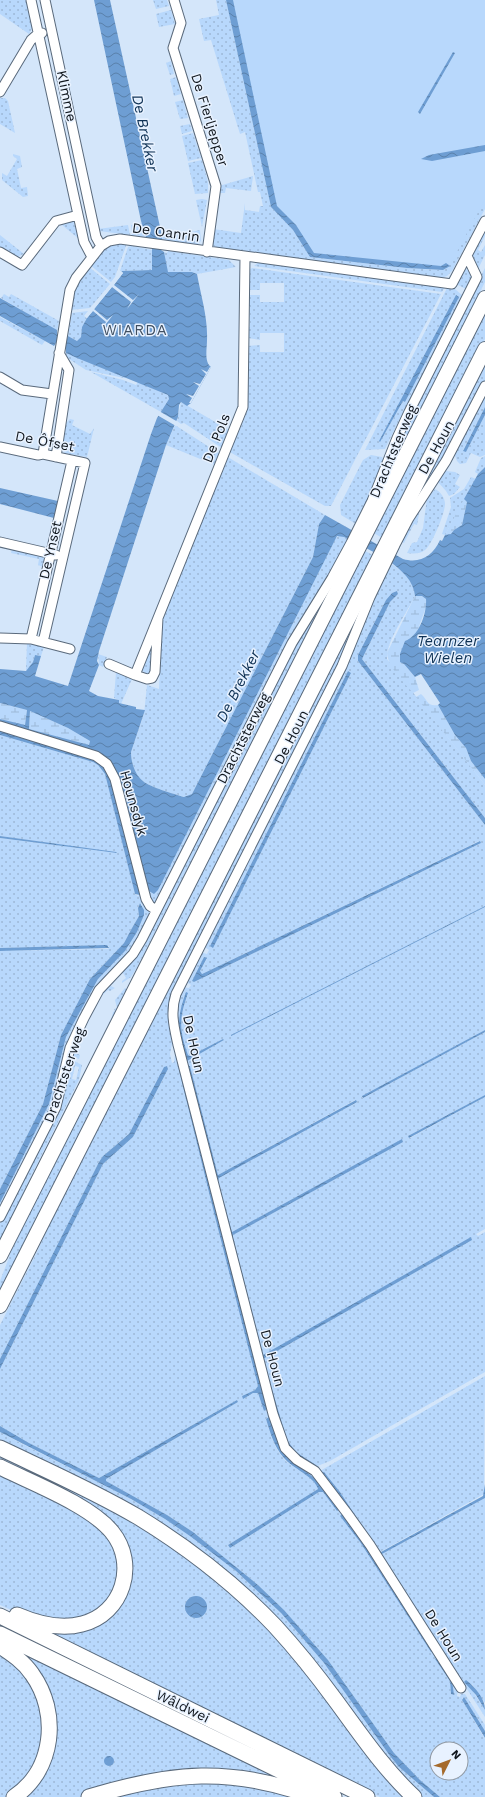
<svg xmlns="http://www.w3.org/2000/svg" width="485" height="1797" font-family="'Work Sans',sans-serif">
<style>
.grass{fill:url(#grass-dots);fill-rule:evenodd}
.wetland{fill:url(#wetland-marsh)}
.pitch{fill:#b8d8fc}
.water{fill:url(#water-waves);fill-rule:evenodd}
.pier{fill:#d4e6fa}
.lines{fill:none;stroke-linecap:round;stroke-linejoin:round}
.minor-casing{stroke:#5a6a7c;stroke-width:11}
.primary-casing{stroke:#5a6a7c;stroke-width:16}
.trunk-casing{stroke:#5a6a7c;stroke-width:17}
.minor{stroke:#fff;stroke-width:9}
.primary{stroke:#fff;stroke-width:14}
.trunk{stroke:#fff;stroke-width:15}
.labels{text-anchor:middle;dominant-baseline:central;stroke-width:3;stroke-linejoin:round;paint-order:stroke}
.street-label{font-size:14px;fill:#0f151c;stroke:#e8f2ff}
.water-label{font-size:15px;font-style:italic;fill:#0f3255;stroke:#e8f2ff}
.neighbourhood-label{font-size:15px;letter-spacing:1px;fill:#404f60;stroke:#e8f2ff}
</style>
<defs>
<pattern id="grass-dots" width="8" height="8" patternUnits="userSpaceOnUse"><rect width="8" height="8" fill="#b8d8fc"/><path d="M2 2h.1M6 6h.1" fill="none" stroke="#9db8d7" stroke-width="1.8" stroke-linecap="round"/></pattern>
<pattern id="wetland-marsh" width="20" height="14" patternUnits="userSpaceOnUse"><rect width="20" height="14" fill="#b8d8fc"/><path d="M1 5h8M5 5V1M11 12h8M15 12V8" fill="none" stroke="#9db8d7"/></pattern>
<pattern id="water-waves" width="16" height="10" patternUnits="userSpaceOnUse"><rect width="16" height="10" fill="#6e9ed3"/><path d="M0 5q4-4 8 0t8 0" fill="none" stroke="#5980aa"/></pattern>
</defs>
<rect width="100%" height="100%" fill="#d4e6fa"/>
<path class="grass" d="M0 0H27L33 27 29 34 0 14Z
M153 0H167L169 6 156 9Z
M216 0H226L271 207 293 230 310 257 407 268 438 270 446 269V263L485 151V209L452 271 447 276 438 279 216 249 211 243 213 229 241 233 245 203V210L259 212 260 206H263L260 192H258L245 132 240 134 211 40 204 41 199 19 219 15Z
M171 10 175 24 159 27 156 14Z
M171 61 174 74 170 75 166 63Z
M176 77 181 94 174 96 170 79Z
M0 98H5L8 101 15 133 0 124Z
M183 100 188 118 180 119 175 102Z
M190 124 192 131 182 134 180 126Z
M193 133 201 158 188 161 182 136Z
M13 154 20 156 22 167 17 169 21 188 27 187 28 196 23 197 2 180V173L7 176 17 159 13 156Z
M202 160 208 182V193L195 194 188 163Z
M253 176 251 191 226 188 225 193H219V186Z
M202 199 207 200 202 227 196 200Z
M73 220 79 239 62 225Z
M142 223 146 237 132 235 131 225Z
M128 225 130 235 99 231 98 229Z
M485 228V236L478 250 481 252 485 245V255L478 269 472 253Z
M200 230 201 241 195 246 174 243 162 239V236L167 235 168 237Z
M0 235 24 254 17 257 0 247Z
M111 243H127L115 277 111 282 90 265 103 249Z
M131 246 152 250V270L120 271 128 247Z
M168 251 229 260 236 267 197 274 192 272H167L164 252 167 253Z
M259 262 445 287 442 292 254 266Z
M89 267 110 284 90 308 70 310 74 289Z
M252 268 441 294 331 506H325L228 451 235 435 237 436 245 417 243 415 247 379H249V358H247L248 346 260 345V352H284V333H260V340L248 338 247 327H250V306H247L249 295H260V302H284V283H260V290H251L248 288 247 272Z
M485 268V282L374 503 391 458Z
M464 269 469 270 472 280 466 289 458 285 457 282Z
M447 288 455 289 463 296 406 411 404 410 385 449 365 450ZM456 295 405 402 403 401 380 442Z
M4 294 9 297 11 294 59 321 57 331 1 298Z
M485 309V339L384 539 372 532Z
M88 311 84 316 87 318 82 327 81 337 77 341 68 336 72 313Z
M0 317 45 341 42 345 0 321Z
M66 353 125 377 124 378 86 370 66 357Z
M485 358V381L433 478 411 504Z
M91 372 123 380 136 385 138 382 168 395 169 399 161 412Z
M485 391V407L463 450 466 452 485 415V455L480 457 471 453 466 463 460 464 457 461 454 453Z
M181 402 229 430 222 448 184 423 181 424 177 421Z
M70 419 74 420 72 425 90 434 94 428 87 457 65 453 62 450 66 423Z
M175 425 220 454 215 465 166 445Z
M371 455 382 457 384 462 369 499 356 524 341 515 340 505 363 460Z
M226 456 325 515 319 524 313 557 192 794 185 797C175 794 149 787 143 781 135 775 131 762 131 752L144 714 147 685 159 689 163 612 166 611 173 593 171 592 174 584 177 585 184 567 182 566 185 558 187 559 194 541 192 540 195 532H198L205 515 203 514 206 506H208L215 489 213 488 217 480H219L224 469 222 468Z
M485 456V467L478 474 475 472 481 458Z
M446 471 455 472 460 475 455 484 460 487 454 494 449 496 446 491 438 482V479Z
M471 477 476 479 445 535 442 534 451 507 450 498 464 489Z
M435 489C441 492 445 498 445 504 445 513 432 545 425 550 420 554 414 554 407 553L412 543 417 542 423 528 427 498Z
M417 510 419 514 417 525 414 524 404 543 400 541Z
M339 535 349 539 157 901 152 903 112 769 101 754 111 762 127 801 130 813 171 864 335 539Z
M12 549 45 557 43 567 38 565 39 559 11 553Z
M363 550 375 556 0 1296V1281L27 1210Z
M383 561 384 562 370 590 340 665 174 993 170 1010 174 1034 170 1054 172 1063 174 1062 175 1054 180 1057 259 1368 281 1443 291 1457 313 1473 324 1484 368 1546 443 1662C450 1672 460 1683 457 1696L460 1697 461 1694H465L485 1725V1731L463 1697 462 1700 485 1739V1797H440L420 1780 394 1753 328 1660 284 1610 258 1585 193 1532 167 1515 106 1481V1479L238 1402 237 1400 99 1478 29 1443 0 1426V1369L103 1164 133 1137 168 1069 167 1066 164 1067 129 1134 103 1156 99 1162 0 1359V1325L38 1250 70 1177ZM177 1062 179 1063 182 1074 267 1409 264 1411 258 1393H253L243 1398 242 1396 255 1390 258 1386 214 1213ZM269 1418 281 1450 289 1459 317 1480 339 1510 337 1511 323 1492H319L230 1548 228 1545 318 1489C315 1477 292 1468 284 1459 274 1448 270 1433 266 1419ZM342 1514 362 1541 432 1652 352 1530 340 1516ZM437 1658 452 1680 453 1695 451 1694 450 1681 435 1659ZM437 1749H461V1773H437Z
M390 563C402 570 414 581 415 596 407 613 386 641 387 659L485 785V818L362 659 390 602 398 594 397 591 392 593 386 600 358 655V661L485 825V906L231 1035 485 907V1030L362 1097 363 1098 485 1032V1095L408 1136 410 1138 485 1097V1229L476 1234 478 1236 485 1232V1372L330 1461 315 1467C289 1464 281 1434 274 1413L175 1025C173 1011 176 1000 182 987L189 988 191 985 185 981 200 952 207 954 209 950 203 946 345 667 380 581ZM348 671 351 673 213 947 210 946ZM479 841 481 843 215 972 194 982 192 981 204 957 207 959 200 971 202 974ZM186 993 188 994C179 1019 179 1029 188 1055L190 1056 223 1039 224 1040 187 1060C177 1034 176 1019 186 993ZM190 1066 218 1175 355 1100 356 1101 219 1178 218 1182 232 1232 401 1140 403 1141 233 1235V1238L263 1356 471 1238 472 1239 263 1359 287 1440 296 1452 316 1465 305 1461 295 1454 289 1448 281 1433 259 1353 188 1067Z
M343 565 229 794 188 867 136 969 131 977 122 983V981L126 978 123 973 116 977 113 984 110 983 109 985 115 988 110 991 108 990 99 998 101 993 132 959 300 634Z
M27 642 44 647 41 656 35 655 33 662 26 671Z
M151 646 153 647 151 672 146 674 141 669Z
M98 654 107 657 103 667 99 665Z
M116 672 132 679 121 704 118 703 119 700 114 698Z
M0 728 88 755 103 762 110 771 140 885 150 914 135 945 102 980 82 1016 69 1043 54 1105 0 1211V1203L49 1104 66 1037 98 979 125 951 137 932 144 915 142 904 140 903 138 907 139 916 132 928 124 943 90 979 61 1035 43 1104 0 1189V951L108 949 109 946 104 945 0 948V838L117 853 0 836V735L93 762 98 765 105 774 135 894 138 896 140 894 111 779C106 768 101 762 90 757L46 745 0 730Z
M125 988 130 991 89 1066 112 1017 113 1012 115 1011 114 1009 117 1008 115 1000Z
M99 1000 78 1041 79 1043 75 1052 80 1055 79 1059 76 1058 74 1061 82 1065 79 1080 28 1182 0 1244V1224L56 1113 73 1050 80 1034ZM75 1066 79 1067 76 1080 72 1079Z
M485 1376 484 1494 380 1552 379 1555 485 1498V1703L472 1684 470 1687 485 1710V1717L467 1689 462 1686 320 1471ZM324 1472 340 1492 374 1544Z
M0 1432C54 1462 112 1486 165 1519 226 1557 279 1606 323 1662 347 1692 368 1725 390 1756L399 1767 434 1797H421L408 1785 249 1592 0 1442Z
M0 1453 151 1530 252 1608 408 1797H380L33 1626 107 1614 125 1545 0 1462Z
M0 1472 102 1526 121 1558 113 1599 80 1622 20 1614 0 1605Z
M1 1642 187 1734 281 1777 278 1782 127 1783 80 1797H18L36 1779 48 1699Z
M0 1649 20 1665 46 1714 39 1760 16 1790 7 1797H0Z
M210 1778 305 1797H99Z"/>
<path class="wetland" d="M464 499 467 502 462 525 454 530 451 535H445Z
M415 596H422L426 599V607L417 632 409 639 404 664 415 677 419 690 413 693C404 682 388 668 387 653Z
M421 694C428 700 427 707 438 705L455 735 466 748 471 761 485 779V785L416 697Z
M0 703 27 710 25 725 23 726 0 719Z
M30 711 68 728 90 741 89 746 29 729Z"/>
<path class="pitch" d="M230 0H485V199L451 263 442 269 313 256 295 228 274 207Z"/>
<path class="water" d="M94 0H110L162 236V239H159L161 250 164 252 168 272H192L197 274C201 296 208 318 207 340 207 349 204 362 211 367L191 403 187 406 181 402 179 405 178 417 166 445 99 651 97 661 99 665 89 691 98 696 119 700V703L136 707V709L145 710 131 752C131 762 135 775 143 781 149 787 175 794 184 797L192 794 313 557 319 524 325 515 403 559C420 564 433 556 440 540L442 541 445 535 451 534 454 530 462 525 467 502 464 499 478 474 485 467V779L471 761 466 748 455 735 438 705 440 703 438 700 421 674 415 677 404 664 400 662V654L405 641C419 636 427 613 426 599L422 596H415C413 567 367 549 344 537L337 536 158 890 154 894 149 891 144 880 132 829 127 801 111 762 101 754 0 723V719L25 725 27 710 0 703V669L26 671 33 662 35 655 41 656 35 676 68 686 151 434 157 418 169 399 168 395 77 358 66 353V348L56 343 54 346 0 316V298L57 330V334L67 339 68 336 77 341 81 337 82 327 87 318 123 273 121 271 152 270V249L150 238 146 237 141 221ZM30 711 68 728 90 741 89 745 29 729Z
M226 0H233L277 206 296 225 314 253 441 266 446 263 450 266 443 270 407 268 310 257 293 230 271 207Z
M453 52 455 53 420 114 418 112Z
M485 145V151L432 161 421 159 429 155Z
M456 295 459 297 405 402 403 401 380 442 379 441Z
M485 407V415L466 452 463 451Z
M0 488 58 501 54 518 0 504Z
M397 591 398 594 390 602 362 659 485 818V825L358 661V655L386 600 392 593Z
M348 671 351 673 213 948 210 946Z
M0 730 46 745 90 757 104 767 111 779 140 895 135 894 105 774 98 765 93 762 0 735Z
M0 836 116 852 117 853 0 838Z
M480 841 481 843 194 982 192 981 204 957 207 958 200 971 202 974Z
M140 903 144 910V915L137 932 125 951 98 979 66 1037 49 1104 0 1203V1189L43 1104 61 1035 90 979 124 943 132 928 139 916 138 908Z
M485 906V907L231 1036V1035Z
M104 945H107L109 948 0 951V948Z
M186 992 188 993C179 1019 179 1029 188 1055L190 1056 223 1039 224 1040 187 1061C177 1034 176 1019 186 992Z
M485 1030V1032L363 1098 362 1096Z
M177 1062 189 1101 267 1409 264 1411 258 1393H253L243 1399 242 1396 255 1390 258 1386 214 1213Z
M167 1066 168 1069 133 1137 103 1164 0 1369V1359L99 1162 103 1156 129 1134 164 1067Z
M188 1066H190L218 1175 356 1100 357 1102 219 1178 218 1182 232 1232 402 1139 403 1142 233 1235V1238L263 1355 471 1237 472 1240 263 1359 287 1440 296 1452 316 1465 305 1461 295 1454 289 1448 281 1433 259 1353Z
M485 1095V1097L409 1138 408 1136Z
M237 1400 238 1402 106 1479V1481L167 1515 193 1532 258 1585 284 1610 328 1660 394 1753 420 1780 440 1797H434L399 1767 390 1756 324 1663 301 1636 281 1613 236 1571 190 1536 165 1519 131 1499 0 1432V1426L29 1443 99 1478Z
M269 1417 281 1450 289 1459 317 1480 339 1510 337 1511 323 1492H319L230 1548 228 1545 318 1489C315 1477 292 1468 284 1458 274 1447 270 1432 266 1419Z
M324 1472 340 1492 374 1544 322 1473Z
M485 1484V1498L380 1555 377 1551 378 1550 381 1552 483 1496Z
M342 1514 362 1541 433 1651 431 1652 360 1542 340 1516Z
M185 1607a11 11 0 1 1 22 0a11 11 0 1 1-22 0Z
M437 1658 452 1680 454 1695 451 1694 450 1681 435 1659Z
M466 1680C475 1687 485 1698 485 1710L476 1695 464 1682Z
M464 1697 485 1731V1738L462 1700Z
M104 1761a5 5 0 1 1 10 0a5 5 0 1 1-10 0Z"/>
<path class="pier" d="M121 271 123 273 114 285 133 300 139 294 127 309 131 302 112 287 94 309 107 320 113 315 102 329 106 322 93 311 87 318 85 317Z
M210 367H211L191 403H189L192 398 186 394 193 396 199 386 193 382 200 384 206 374 201 369 207 372Z
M159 411 178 422 176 426 157 415Z"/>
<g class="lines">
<defs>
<path id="minor" d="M31 0 84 242 92 257
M45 0 96 237 101 246
M174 0 181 23 173 48 216 186 207 252
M0 92 31 40 39 33H42
M0 252 22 265 56 221 78 215
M0 377 22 390 52 394
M0 447 38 455 43 454 85 463 43 642
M43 454 70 290 76 278 101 246 109 241 120 239 452 284 485 221
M56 457 69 370 59 353
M0 542 56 555
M158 618 155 672 152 678 147 679 135 675 243 407 245 257
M0 638 31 639 70 649
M31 639 72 461
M109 664 135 675
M0 726 96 756 107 764 115 779 146 899 150 906 156 910
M0 1217 56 1107 70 1048 84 1018 99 990 133 954 142 939 292 643 332 578 351 543 372 501 397 438 409 412 477 277 467 256
M461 1688 370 1545 347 1513 315 1471 297 1460 285 1448 273 1414 178 1045C174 1027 170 1012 176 994L342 666 370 597 395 545 409 518 446 461 485 386"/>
<path id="primary" d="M0 1256 485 298
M0 1306 485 349"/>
<path id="trunk" d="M0 1448C46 1470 94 1491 138 1517 187 1547 235 1584 275 1626 297 1650 317 1675 336 1701 361 1735 384 1769 414 1797
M0 1467C32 1483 90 1505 112 1532 138 1564 123 1614 82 1624 60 1630 38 1624 17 1615
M0 1616 367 1797
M0 1634 334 1797
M0 1646C12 1654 24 1662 32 1674 60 1713 54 1770 14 1797
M89 1797C171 1772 231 1766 314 1797"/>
</defs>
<use href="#minor" class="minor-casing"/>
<use href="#primary" class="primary-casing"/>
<use href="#trunk" class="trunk-casing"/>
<use href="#minor" class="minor"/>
<use href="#primary" class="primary"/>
<use href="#trunk" class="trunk"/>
</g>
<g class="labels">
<g class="street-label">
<text transform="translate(67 96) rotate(78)">Klimme</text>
<text transform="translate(210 120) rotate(73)">De Fierljepper</text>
<text transform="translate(166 232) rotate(8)">De Oanrin</text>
<text transform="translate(216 438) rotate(-68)">De Pols</text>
<text transform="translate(45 441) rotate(11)">De Ôfset</text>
<text transform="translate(436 447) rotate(-61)">De Houn</text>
<text transform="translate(393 451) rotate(-67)">Drachtsterweg</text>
<text transform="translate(50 550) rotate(-77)">De Ynset</text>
<text transform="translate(291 737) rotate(-63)">De Houn</text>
<text transform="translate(243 738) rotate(-63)">Drachtsterweg</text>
<text transform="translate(134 803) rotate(74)">Hounsdyk</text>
<text transform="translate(194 1044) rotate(78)">De Houn</text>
<text transform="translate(64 1075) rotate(-71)">Drachtsterweg</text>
<text transform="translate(273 1358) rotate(75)">De Houn</text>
<text transform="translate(444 1635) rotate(58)">De Houn</text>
<text transform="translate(183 1706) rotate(26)">Wâldwei</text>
</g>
<g class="water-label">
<text transform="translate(145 133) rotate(78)">De Brekker</text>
<text x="448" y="641">Tearnzer<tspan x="448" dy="17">Wielen</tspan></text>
<text transform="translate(238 686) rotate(-63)">De Brekker</text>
</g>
<g class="neighbourhood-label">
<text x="135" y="330">WIARDA</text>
</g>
</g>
<g transform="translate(449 1761) rotate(48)"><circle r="19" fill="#e8f2ff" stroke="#919aa4"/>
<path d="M0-3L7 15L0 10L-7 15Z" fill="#a56a2b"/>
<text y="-6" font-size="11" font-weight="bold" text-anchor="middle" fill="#0f151c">N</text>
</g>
</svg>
